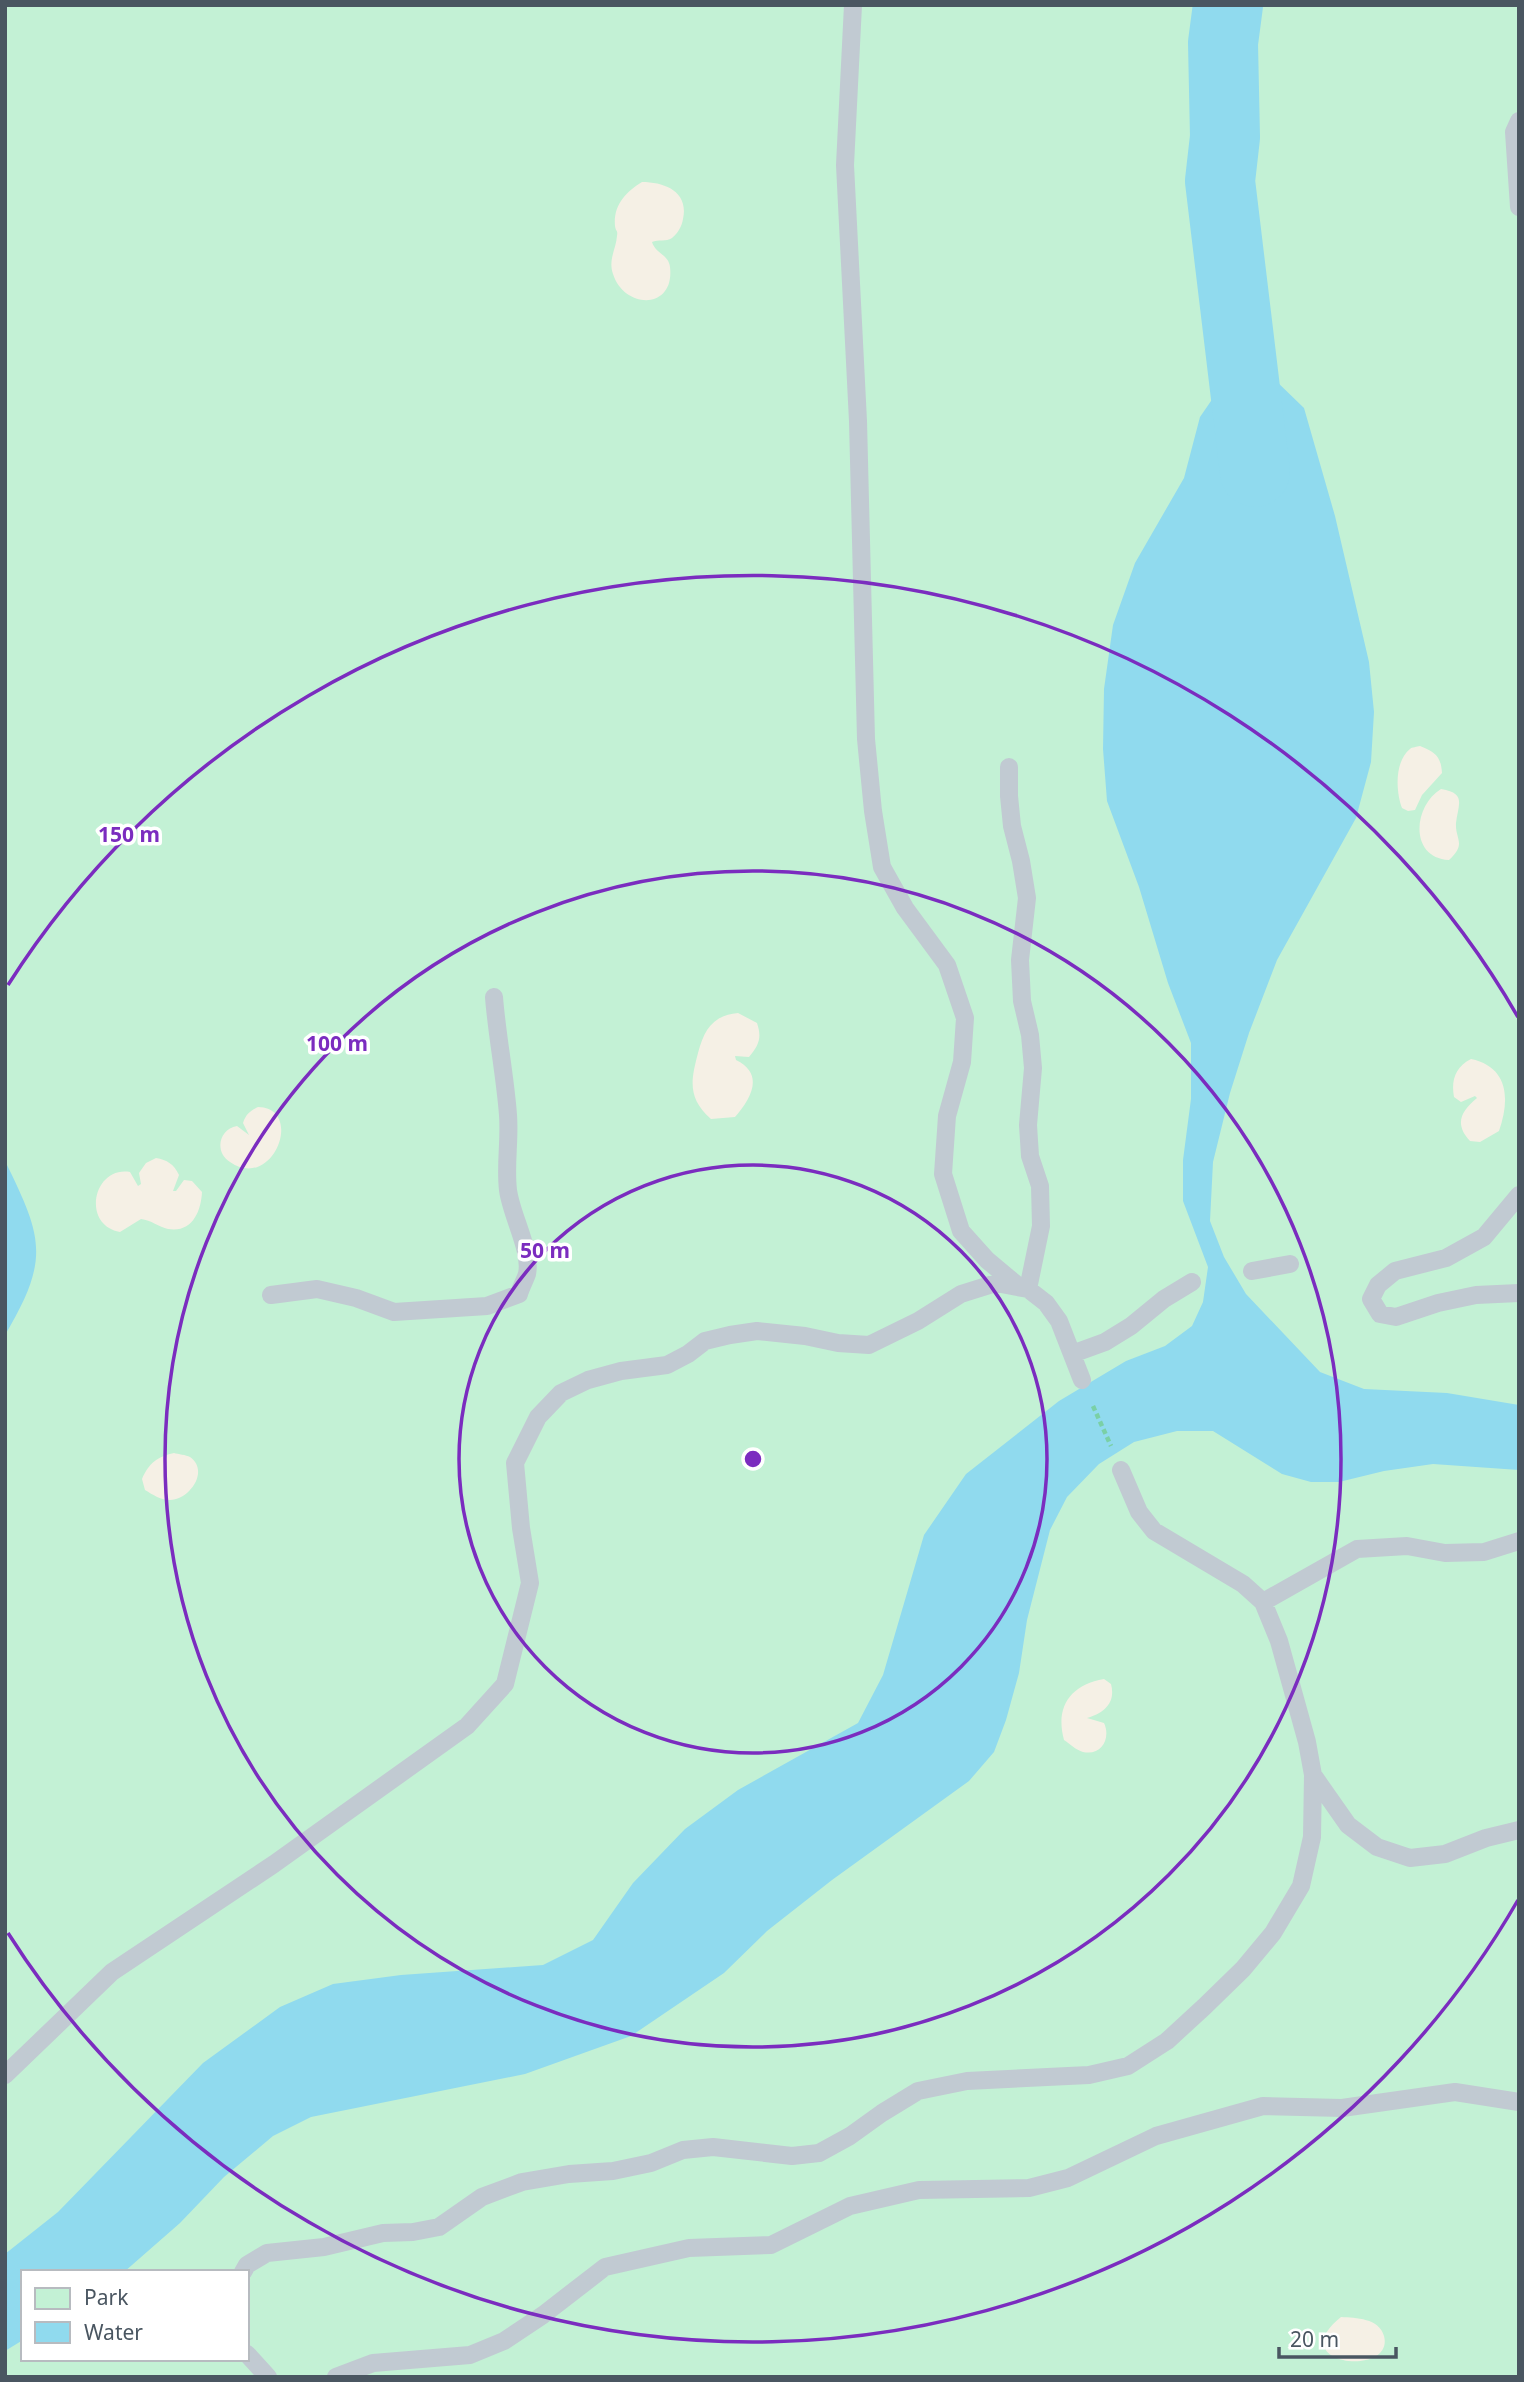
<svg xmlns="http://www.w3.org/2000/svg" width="1524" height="2382" font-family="'Noto Sans',sans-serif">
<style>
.green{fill:#c3f1d5;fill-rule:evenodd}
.sand{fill:#f5f0e5}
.water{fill:#90daee}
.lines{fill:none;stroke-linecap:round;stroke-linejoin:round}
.river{stroke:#90daee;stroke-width:70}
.path{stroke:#7ad0a6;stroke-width:4.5;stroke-dasharray:5 3.5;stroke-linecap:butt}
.lane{stroke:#c1cad2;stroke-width:18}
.ring{fill:none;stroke:#7b2cbf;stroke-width:3.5}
.centre{fill:#7b2cbf;stroke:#fff;stroke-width:3.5}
.ring-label{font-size:21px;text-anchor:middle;font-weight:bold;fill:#7b2cbf;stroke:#fff;stroke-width:7;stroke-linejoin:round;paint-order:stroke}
</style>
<rect width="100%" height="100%" fill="#f5f3f3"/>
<path class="green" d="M5 5H1519V2377H5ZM23 2272H247V2359H23Z"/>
<path class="sand" d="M642 182C665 182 689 192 683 219 682 226 678 233 672 238 666 242 658 239 652 242 655 253 669 255 670 267 675 311 624 309 613 274 608 260 616 249 617 236 618 229 616 233 615 226 613 205 626 192 642 182Z
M1420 746C1435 752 1441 756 1442 773L1422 795 1415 810 1408 811 1402 808C1396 792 1394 762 1410 749 1412 747 1417 747 1420 746Z
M1441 789C1467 793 1458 805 1456 823 1455 840 1467 843 1449 860 1409 858 1413 806 1441 789Z
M738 1013 757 1023C762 1038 759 1045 749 1057L735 1056 736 1060C765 1074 751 1099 735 1117L711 1119C687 1098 691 1080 698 1053 704 1030 713 1015 738 1013Z
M1471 1059C1509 1067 1510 1100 1499 1131L1480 1142 1470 1141C1454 1124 1461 1111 1477 1098L1475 1096 1461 1102 1454 1097C1451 1081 1455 1067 1471 1059Z
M258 1107C305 1108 273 1192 230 1162 214 1152 219 1129 237 1126L249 1135 243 1123C246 1114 250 1111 258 1107Z
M156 1158C167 1160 174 1164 179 1175L173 1191H176L184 1180 192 1181 202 1192C201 1212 192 1233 168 1229 159 1227 151 1220 141 1219L120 1232C81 1225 93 1166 130 1172L138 1186 141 1184 139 1173 146 1163Z
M174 1453C178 1454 186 1455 190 1457 210 1471 189 1500 170 1500 161 1500 153 1495 145 1490L142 1479C149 1463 157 1457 174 1453Z
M1104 1679 1111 1684C1116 1703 1104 1713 1087 1718L1104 1723C1111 1738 1102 1756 1083 1752 1076 1750 1070 1744 1064 1740 1055 1707 1070 1685 1104 1679Z
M1341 2317C1356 2318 1379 2318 1384 2336 1395 2378 1281 2365 1341 2317Z"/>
<path class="water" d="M1243 377H1272L1304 408 1335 516 1369 662 1374 712 1371 762 1356 818 1277 960 1249 1033 1230 1093 1213 1162 1210 1221 1224 1257 1246 1294 1320 1372 1364 1389 1447 1393 1519 1405V1470L1433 1464 1384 1471 1339 1482H1311L1282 1474 1213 1431H1177L1134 1442 1099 1464 1067 1497 1050 1530 1027 1620 1019 1673 1006 1720 994 1752 969 1781 832 1880 767 1931 724 1973 631 2036 525 2074 311 2117 273 2136 224 2177 180 2223 124 2272H23V2340L5 2351V2254L58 2212 203 2063 280 2007 333 1984 401 1975 543 1965 593 1940 633 1883 685 1829 738 1790 858 1723 883 1675 924 1535 966 1474 1059 1401 1126 1361 1165 1346 1192 1326 1203 1302 1208 1267 1183 1201V1160L1191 1099V1043L1168 983 1139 887 1107 801 1103 749 1104 689 1113 625 1135 563 1184 478 1200 417 1211 401 1225 386Z
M5 1161C43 1238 50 1259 5 1335Z"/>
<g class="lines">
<path class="river" d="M1228 5 1223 43 1225 137 1220 181 1255 472"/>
<path class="path" d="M1093 1406 1111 1446"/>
<path class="lane" d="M853 5 845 165 858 421 866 739 873 811 882 867 905 908 947 965 965 1018 962 1062 947 1116 943 1174 961 1231 987 1260 1017 1285
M1519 121 1514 132 1519 207
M1009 767V796L1012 826 1021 861 1027 898 1020 960 1022 1001 1030 1035 1033 1068 1028 1125 1030 1156 1040 1186 1041 1226 1028 1289
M1519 1195 1484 1237 1446 1258 1395 1271 1378 1285 1371 1299 1380 1314 1396 1317 1438 1303 1476 1295 1519 1293
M1252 1271 1290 1264
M271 1295 317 1289 356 1298 394 1312 487 1306 519 1294C521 1287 525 1280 527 1274 532 1251 511 1215 508 1190 505 1165 510 1140 508 1115 505 1075 497 1036 494 997
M1072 1354 1105 1342 1131 1326 1164 1299 1192 1282
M1121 1470 1139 1512 1154 1531 1243 1584 1263 1602
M1519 1541 1484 1552 1445 1553 1407 1546 1357 1549 1263 1602 1279 1641 1307 1742 1313 1775 1348 1825 1377 1847 1410 1858 1445 1854 1486 1838 1519 1830
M5 2075 112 1972 274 1864 467 1726 505 1684 530 1583 521 1528 515 1463 538 1417 561 1393 588 1380 621 1371 667 1365 688 1354 705 1341 730 1335 757 1331 805 1336 838 1343 869 1345 918 1321 961 1294 996 1283 1028 1289 1046 1303 1059 1321 1082 1380
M243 2272 247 2265 267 2253 324 2247 383 2233 413 2232 439 2227 482 2197 522 2182 569 2174 613 2171 651 2163 683 2150 713 2147 792 2156 819 2153 850 2136 882 2113 918 2091 967 2081 1089 2075 1128 2066 1167 2041 1204 2007 1243 1969 1273 1933 1301 1886 1312 1837 1313 1775
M247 2354 268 2377
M336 2377 373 2363 470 2355 504 2341 543 2315 605 2267 689 2248 771 2245 850 2206 919 2190 1029 2188 1068 2178 1156 2136 1263 2106 1342 2108 1455 2092 1519 2102"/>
</g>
<g class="ring">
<circle cx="753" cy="1459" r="294"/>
<circle cx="753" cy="1459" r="588"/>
<path d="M1518 1900A883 883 0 0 1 8 1933M8 985A883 883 0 0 1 1518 1017"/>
</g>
<circle cx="753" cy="1459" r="10" class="centre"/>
<g class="ring-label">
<text x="129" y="842">150 m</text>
<text x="337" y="1051">100 m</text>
<text x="545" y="1258">50 m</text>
</g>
<rect width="1524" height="2382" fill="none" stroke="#4a5661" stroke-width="14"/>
<rect x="21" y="2270" width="228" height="91" fill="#ffffff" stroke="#b7bbc0" stroke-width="2"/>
<rect x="35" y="2288" width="35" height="21" fill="#c3f1d5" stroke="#b7bbc0" stroke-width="2"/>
<text x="84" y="2305" font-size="21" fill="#4a5661">Park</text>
<rect x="35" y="2322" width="35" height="21" fill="#90daee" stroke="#b7bbc0" stroke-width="2"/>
<text x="84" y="2340" font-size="21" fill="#4a5661">Water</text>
<path d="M1279 2347v10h117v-10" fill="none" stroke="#4a5661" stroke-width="3.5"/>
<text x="1290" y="2347" font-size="21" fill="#4a5661" stroke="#ffffff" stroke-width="5" paint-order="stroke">20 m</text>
</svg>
